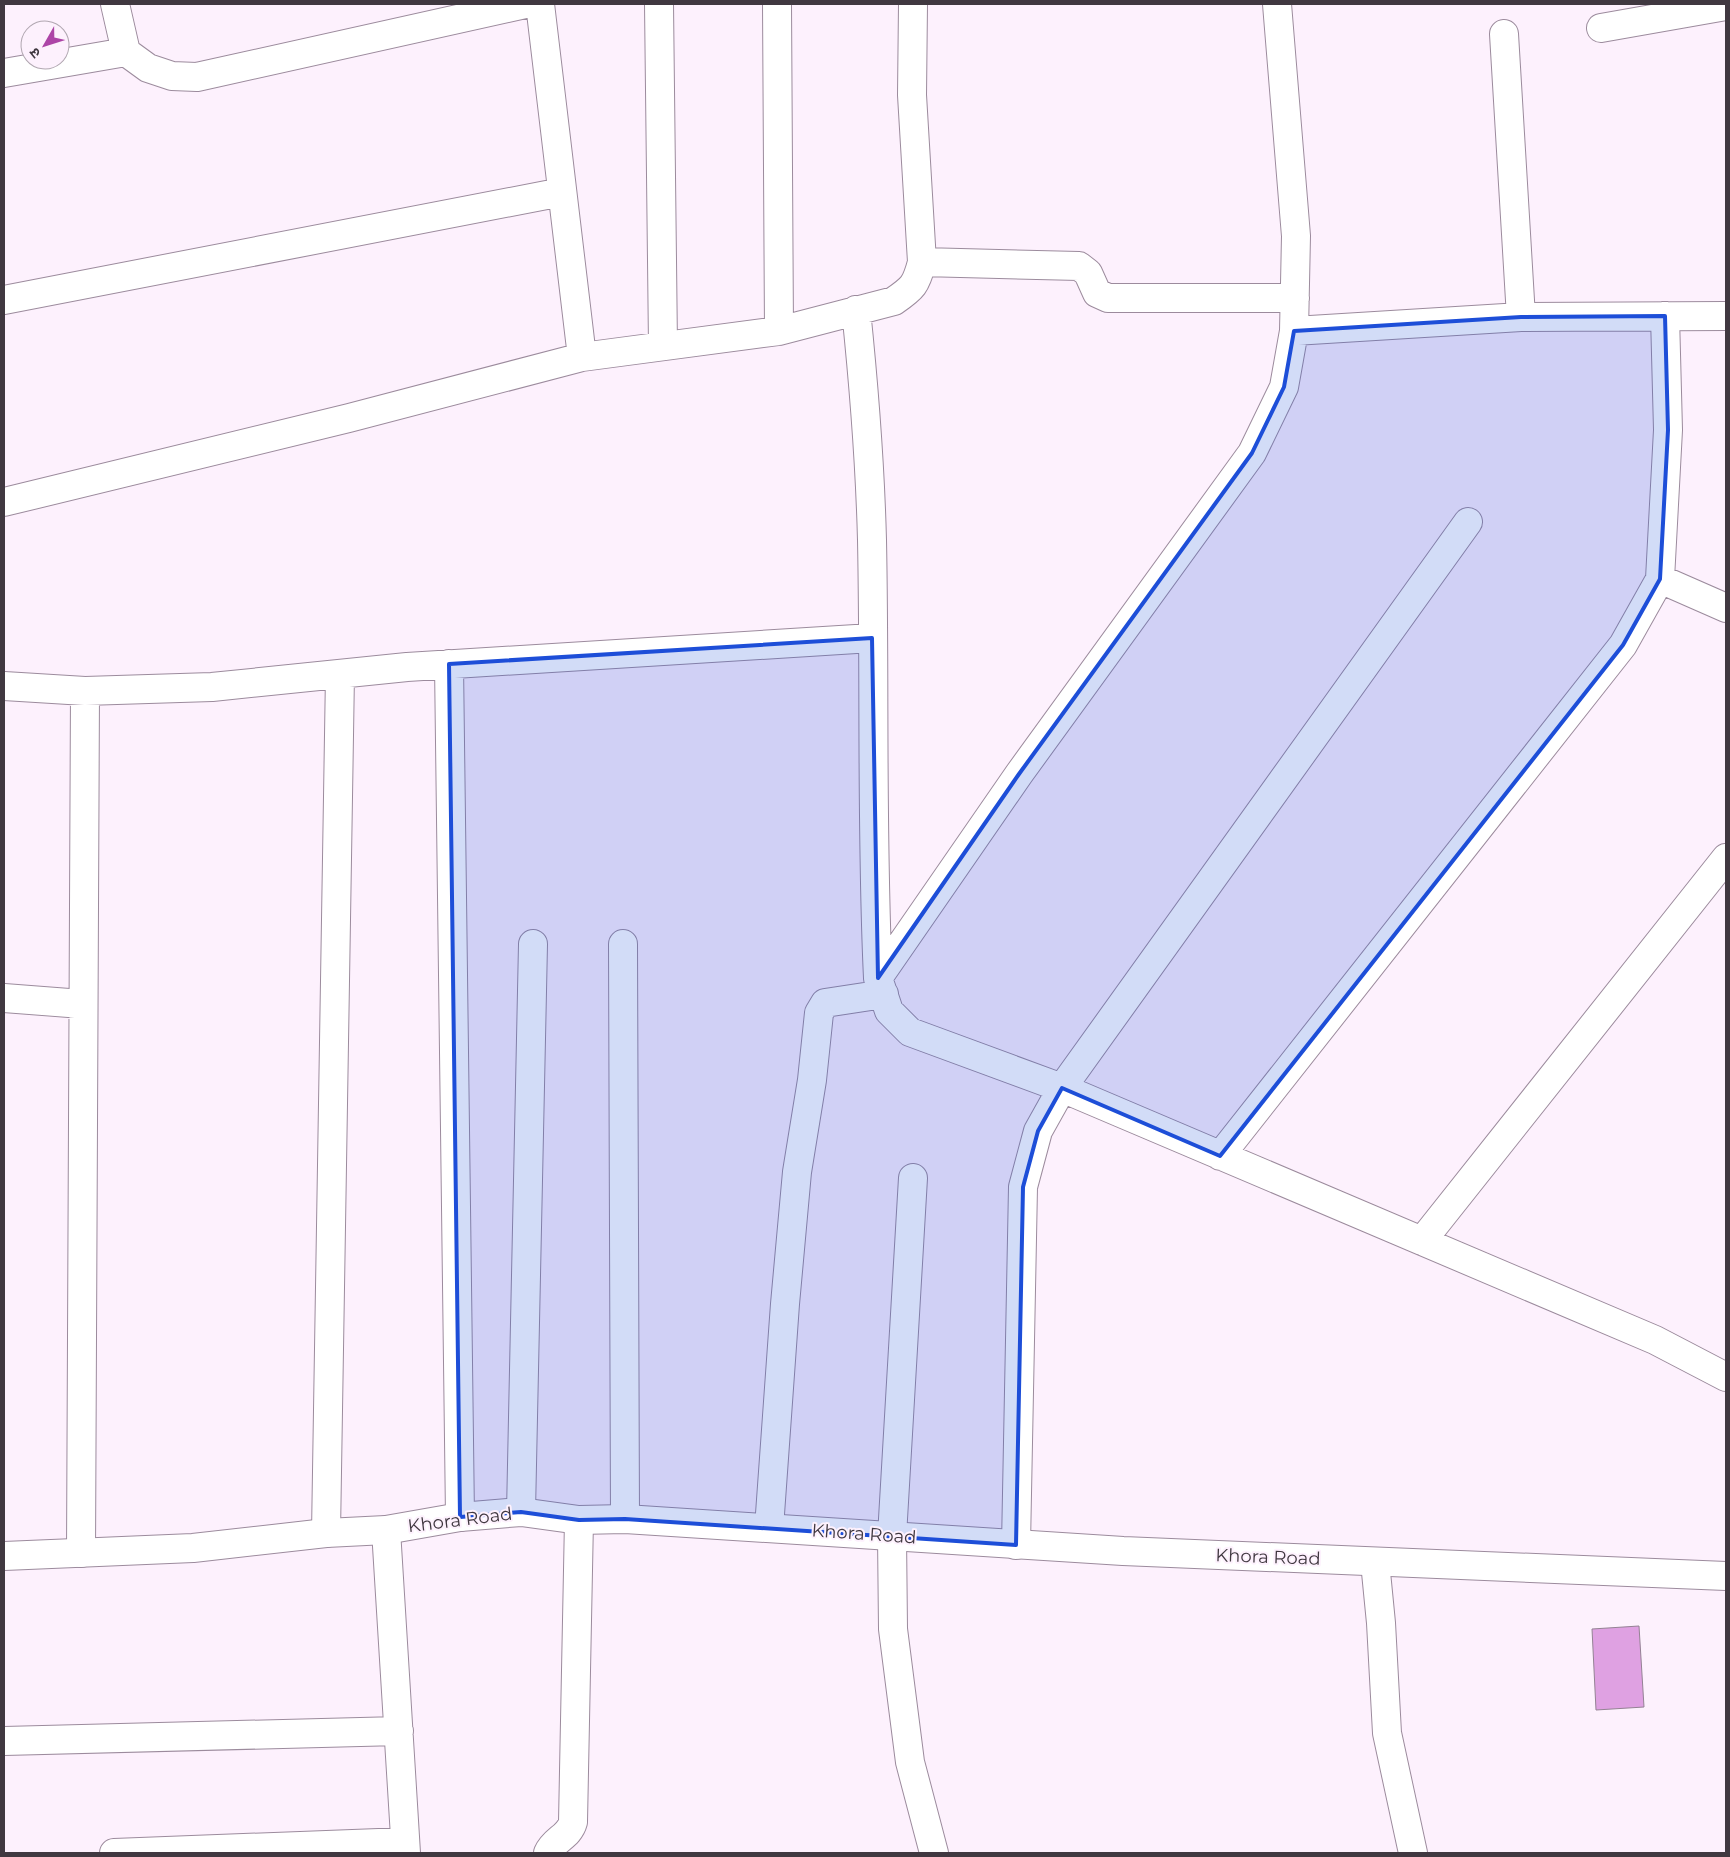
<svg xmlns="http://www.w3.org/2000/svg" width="1730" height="1857" font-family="Montserrat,'Noto Sans Devanagari',sans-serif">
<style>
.building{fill:#dfa1e2;stroke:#948294}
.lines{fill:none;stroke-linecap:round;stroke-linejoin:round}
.minor-casing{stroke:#9c8b9d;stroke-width:30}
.tertiary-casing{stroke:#9c8b9d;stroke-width:30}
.minor{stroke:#fff;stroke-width:28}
.tertiary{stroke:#fff;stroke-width:28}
.marked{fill:#1d4ed8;fill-opacity:0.2;stroke:#1d4ed8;stroke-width:4;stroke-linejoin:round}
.labels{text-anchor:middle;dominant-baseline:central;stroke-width:4;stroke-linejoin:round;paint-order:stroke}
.street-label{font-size:18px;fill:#403840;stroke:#fdf1fd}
</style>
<rect width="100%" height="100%" fill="#fdf1fd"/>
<path class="building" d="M1639 1626 1644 1707 1596 1710 1592 1629Z"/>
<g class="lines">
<defs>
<path id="minor" d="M540 4 582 357
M659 4 663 346
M777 4 779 331
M1277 4 1296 236 1294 331 1284 387 1252 453 1019 774 878 978 889 1011 910 1032 1062 1088 1655 1340 1726 1377
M1601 28 1726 6
M1504 34 1521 317 1726 316
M126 52 148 68 172 76 197 77 525 4
M4 73 126 52 115 4
M922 262 1079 266 1088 273 1097 293 1108 298H1295
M4 300 562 192
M856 310C864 387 870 463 872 540 875 686 871 832 878 978
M1294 331 1521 317
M4 502 349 418 582 357 779 331 894 301C913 288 916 285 922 262L912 95 913 4
M1660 579 1726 608
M449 664 460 1517
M4 686 85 691 212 687 407 667 872 638
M623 944 625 1519
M4 998 82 1004
M1220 1156 1623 645 1660 579 1668 430 1665 316
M913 1178 892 1536 893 1629 910 1762 934 1853
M1422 1241 1726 858
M521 1512 533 944
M769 1528 785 1304 797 1172 812 1080 819 1013 825 1003 884 994
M386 1530 406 1853
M326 1533 340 674
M1016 1545 1023 1187 1038 1131 1062 1088 1468 522
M81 1553 85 691
M1375 1562 1381 1623 1387 1733 1413 1853
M4 1741 399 1731
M114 1853 405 1842
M548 1853C554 1839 569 1837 573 1822L579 1520"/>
<path id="tertiary" d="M4 1556 193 1548 326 1533 386 1530 460 1517 521 1512 579 1520 625 1519 1123 1551 1726 1576"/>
</defs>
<use href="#minor" class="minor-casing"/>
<use href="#tertiary" class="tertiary-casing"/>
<use href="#minor" class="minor"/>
<use href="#tertiary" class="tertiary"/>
</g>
<path class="marked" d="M1665 316 1668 430 1660 579 1623 645 1220 1156 1062 1088 1038 1131 1023 1187 1016 1545 625 1519 579 1520 521 1512 460 1517 449 664 872 638 878 978 1019 774 1252 453 1284 387 1294 331 1521 317Z"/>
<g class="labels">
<g class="street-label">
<text transform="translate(460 1520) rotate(-7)">Khora Road</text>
<text transform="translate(864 1534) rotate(4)">Khora Road</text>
<text transform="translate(1268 1557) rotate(2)">Khora Road</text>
</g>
</g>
<rect width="1730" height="1857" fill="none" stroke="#403840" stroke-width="10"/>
<g transform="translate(45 45) rotate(231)"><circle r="24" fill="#fdf1fd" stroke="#b1a7b1"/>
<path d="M0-4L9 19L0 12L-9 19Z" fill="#ad45a7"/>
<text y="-8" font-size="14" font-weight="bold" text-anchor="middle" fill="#403840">उ</text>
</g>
</svg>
